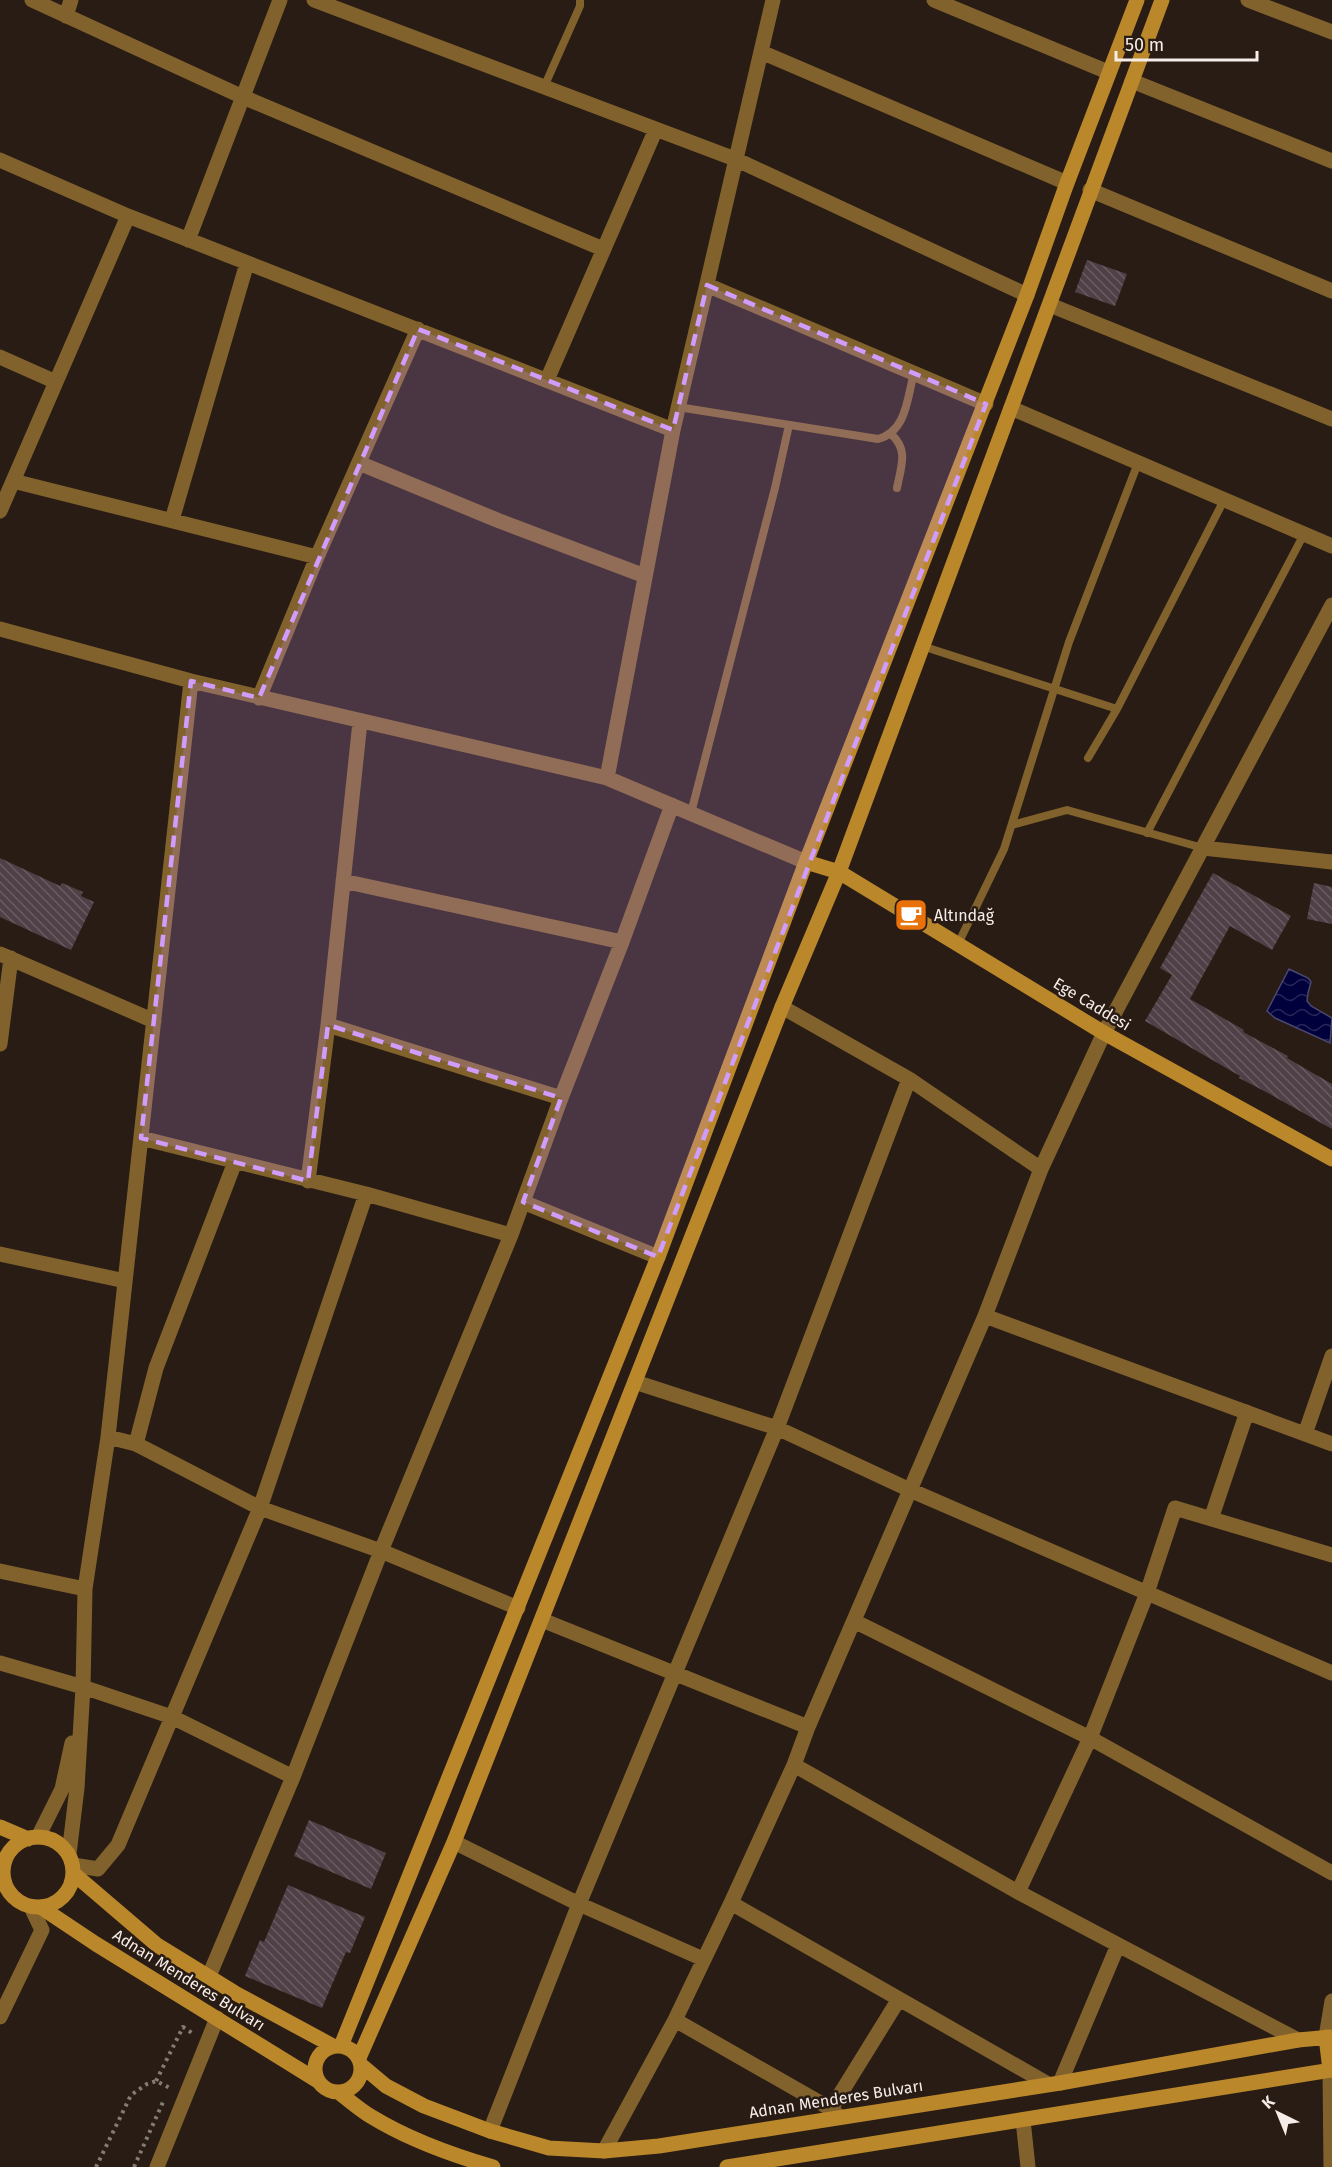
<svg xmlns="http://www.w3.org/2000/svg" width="1332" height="2167" font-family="'Fira Sans',sans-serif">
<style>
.water{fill:url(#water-waves);stroke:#4a4770;stroke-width:1.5}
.building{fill:url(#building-back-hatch)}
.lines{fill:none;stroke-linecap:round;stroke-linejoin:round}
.path{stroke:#867b74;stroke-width:4;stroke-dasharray:3 4.5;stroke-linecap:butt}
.service{stroke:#81622d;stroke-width:8}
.minor{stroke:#81622d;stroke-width:15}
.tertiary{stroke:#81622d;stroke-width:15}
.secondary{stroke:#ba872a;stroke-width:15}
.marked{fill:#d09dff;fill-opacity:0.2;stroke:#d09dff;stroke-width:4.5;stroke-dasharray:12 8;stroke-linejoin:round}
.labels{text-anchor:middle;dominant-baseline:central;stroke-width:5;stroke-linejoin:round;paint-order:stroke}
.poi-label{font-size:16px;fill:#f7ede8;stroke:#291c14;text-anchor:start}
.street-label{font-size:16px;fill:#f7ede8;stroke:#291c14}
</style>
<defs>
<pattern id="water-waves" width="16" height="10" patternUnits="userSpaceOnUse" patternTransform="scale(1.5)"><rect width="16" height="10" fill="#00003c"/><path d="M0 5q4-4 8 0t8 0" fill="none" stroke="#262658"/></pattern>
<pattern id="building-back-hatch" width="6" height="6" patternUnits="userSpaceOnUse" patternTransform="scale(1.5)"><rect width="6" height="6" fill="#4f3f46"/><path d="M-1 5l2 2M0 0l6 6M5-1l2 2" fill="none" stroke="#695b61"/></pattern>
</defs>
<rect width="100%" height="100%" fill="#291c14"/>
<path class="water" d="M1289 969 1308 978 1311 982 1308 993 1307 1001 1311 1006 1332 1018 1330 1043 1275 1018 1267 1011Z"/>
<path class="building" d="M1087 260 1127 274 1115 306 1075 292Z
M0 858 60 886 62 883 83 892 81 896 94 902 71 950 0 917Z
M1213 873 1291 916 1272 950 1230 926 1190 999 1244 1030 1243 1032 1288 1056 1287 1058 1332 1084V1129L1268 1093 1239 1078 1240 1076 1145 1021 1172 975 1160 968Z
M1314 883 1332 887V924L1307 919Z
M309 1820 386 1853 371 1889 294 1856Z
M288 1885 365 1917 350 1953 346 1952 322 2008 245 1976 260 1940 264 1942Z"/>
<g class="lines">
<path class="path" d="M156 2081 183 2027 195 2035
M96 2167 131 2095 147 2084 156 2081 170 2088 169 2090
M134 2167 163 2102"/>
<path class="service" d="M544 87 580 6V0
M678 407 878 439C907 431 907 398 914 373
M891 434C909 450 901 466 897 488
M922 646 1117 709
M1088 758 1117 709 1224 500
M691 813 775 488 789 425
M1012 825 1067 810 1203 848
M1147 833 1304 534
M958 944 1004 849 1069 642 1138 463"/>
<path class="minor" d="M32 0 243 97 603 249
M314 0 735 159 1027 295
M934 0 1108 72
M1248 0 1332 32
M66 16 71 0
M761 52 1067 183
M1132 81 1332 161
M0 160 128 216 673 430
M1090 190 1332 291
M188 240 280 0
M707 285 986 404
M1050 305 1332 419
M0 357 56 382
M547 380 656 129
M1011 408 1332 546
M359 463 497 520 645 576
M13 481 317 557
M0 511 128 216
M172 520 247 263
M0 629 191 681 607 778 806 862
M259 698 317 557 418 329
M607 778 673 430 773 0
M1203 848 1332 862
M343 881 622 942
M0 954 154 1021
M782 1007 909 1079 1041 1169
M328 1025 561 1098
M0 1044 11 958
M141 1138 366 1194 511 1235
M308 1181 328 1025 360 722
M523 1202 658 1257
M0 1254 125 1281
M985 1316 1332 1444
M635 1382 777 1428 910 1490 1332 1673
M1305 1434 1332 1356
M108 1437 136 1444 260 1508 381 1551 518 1608
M136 1444 156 1368 235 1162
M1211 1519 1247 1412
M0 1571 85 1589
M542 1620 808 1727
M854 1621 1090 1738 1332 1873
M0 1663 83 1687 172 1717 293 1777
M794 1765 1018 1892 1298 2040
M38 1837 62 1789 72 1743
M454 1842 579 1904 703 1959
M69 1854 77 1788 83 1687 85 1589 108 1437 191 681
M73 1865 98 1869 118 1845 260 1508 366 1194
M1018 1892 1090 1738 1147 1593 1175 1508 1332 1555
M731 1903 1048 2084
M209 1976 293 1777 381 1551 511 1235 561 1098 622 942 672 805
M0 2017 42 1930 31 1907
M675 2020 831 2109 840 2117
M1060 2083 1118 1945
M831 2109 899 1999
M1023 2120 1028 2167
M490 2131 579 1904 777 1428 909 1079
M604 2151 675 2020 731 1903 794 1765 808 1727 985 1316 1041 1169 1104 1033 1332 605
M157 2167 217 2018"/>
<path class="tertiary" d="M1326 2037 1332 2001
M1330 2070 1331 2167"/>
<path class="secondary" d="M806 862 839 872 1104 1033 1332 1159
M0 1827 28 1839
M3 1872a35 35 0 1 1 70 0a35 35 0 1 1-70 0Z
M74 1874 157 1945 235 1993 333 2046
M42 1908 96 1944 318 2081
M1326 2037 1330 2070
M315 2069a23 23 0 1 1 46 0a23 23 0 1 1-46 0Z
M341 2046 658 1257 806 862 1027 295 1067 183 1137 0
M359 2058 454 1842 782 1007 839 872 1162 0
M361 2065 386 2086 424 2106 490 2131 549 2148 604 2151 659 2146 1060 2083 1298 2040 1332 2037
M338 2092C349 2100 360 2110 372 2117 408 2139 452 2155 493 2167
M727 2167 1332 2070"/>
</g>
<path class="marked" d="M707 285 986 404 658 1257 523 1202 561 1098 328 1025 308 1181 141 1138 191 681 259 698 418 329 673 430Z"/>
<defs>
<symbol id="cafe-square" viewBox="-11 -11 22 22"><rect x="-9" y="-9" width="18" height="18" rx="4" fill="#e8710a" stroke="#291c14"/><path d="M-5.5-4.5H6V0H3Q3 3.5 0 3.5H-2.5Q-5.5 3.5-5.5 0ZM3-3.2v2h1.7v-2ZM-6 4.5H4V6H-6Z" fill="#fff"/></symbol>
</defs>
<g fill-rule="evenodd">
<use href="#cafe-square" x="892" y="896" width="38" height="38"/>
</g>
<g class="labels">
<g class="poi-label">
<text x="934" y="915">Altındağ</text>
</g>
<g class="street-label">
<text transform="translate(1092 1004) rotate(31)">Ege Caddesi</text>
<text transform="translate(189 1980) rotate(32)">Adnan Menderes Bulvarı</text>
<text transform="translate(836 2099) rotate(-9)">Adnan Menderes Bulvarı</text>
</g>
</g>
<g transform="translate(1278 2113) rotate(317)" stroke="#291c14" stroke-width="4.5" paint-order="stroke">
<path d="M0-4.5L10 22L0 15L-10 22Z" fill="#f7ede8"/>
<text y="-9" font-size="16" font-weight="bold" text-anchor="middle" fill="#f7ede8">K</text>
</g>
<path d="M1116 51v9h141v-9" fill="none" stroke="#f7ede8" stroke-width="3"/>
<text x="1125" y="51" font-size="18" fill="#f7ede8" stroke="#291c14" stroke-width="4.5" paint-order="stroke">50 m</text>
</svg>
